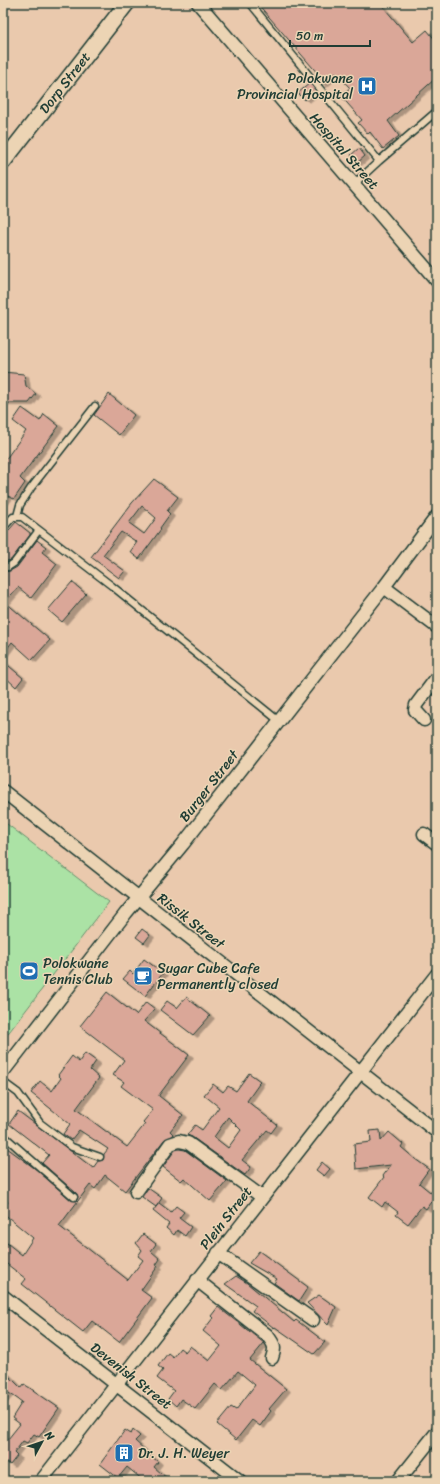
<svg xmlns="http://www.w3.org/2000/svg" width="440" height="1484" font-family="Sriracha,sans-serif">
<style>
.green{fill:#abe2a5;stroke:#65906c}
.building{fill:#daa798;stroke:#1f3d34;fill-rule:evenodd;filter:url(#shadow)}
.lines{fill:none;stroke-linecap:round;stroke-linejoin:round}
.service-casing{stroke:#1f3d34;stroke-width:9}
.minor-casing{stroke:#1f3d34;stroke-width:15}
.tertiary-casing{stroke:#1f3d34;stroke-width:18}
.service{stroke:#ecd4b4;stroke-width:6}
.minor{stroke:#ecd4b4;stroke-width:12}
.tertiary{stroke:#ecd4b4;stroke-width:15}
.labels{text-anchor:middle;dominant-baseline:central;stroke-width:3;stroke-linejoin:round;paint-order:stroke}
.poi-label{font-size:14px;fill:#1f3d34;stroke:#ecd4b4;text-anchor:start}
.street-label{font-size:14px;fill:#1f3d34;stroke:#ecd4b4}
</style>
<defs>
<filter id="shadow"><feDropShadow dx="4.5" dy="2.5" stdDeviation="0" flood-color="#0004"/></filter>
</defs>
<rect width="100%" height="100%" fill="#eac9ad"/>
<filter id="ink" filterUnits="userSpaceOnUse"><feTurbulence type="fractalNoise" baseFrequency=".025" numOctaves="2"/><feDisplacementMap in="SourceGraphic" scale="8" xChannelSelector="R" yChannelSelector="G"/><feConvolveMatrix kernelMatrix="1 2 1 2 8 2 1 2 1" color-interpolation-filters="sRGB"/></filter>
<g filter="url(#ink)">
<path class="green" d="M3 821 109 902 3 1040Z"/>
<path class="building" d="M257 3H287L292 9 299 3H380L413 42 427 30 437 42V77L388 121 399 136 383 149 370 132 368 134 358 123 362 120 340 95 350 88 336 73 322 85 317 77 319 75Z
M310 83 316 91 305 100 298 93Z
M359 148 365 156 357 163 351 155Z
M3 372 24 374 26 386 36 394 29 403H3Z
M109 394 134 415 119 435 94 415Z
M22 408 40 421 44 414 59 426 20 478 25 483 14 499 8 496 3 503V463L26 431 13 421Z
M154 479 178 497 167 511 170 514 160 528 161 529 139 559 130 552 137 542 121 532 103 555 125 571 119 578 91 557 132 503ZM142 506 156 518 144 534 129 523Z
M16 522 30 533V535L11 560 3 562V537Z
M37 540 46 547 42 552 57 564 31 598 18 587 5 602 50 640 32 660 12 642 3 654V572L10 571 17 567Z
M72 582 86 594 62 622 48 610Z
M3 661 23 678 16 687 3 675Z
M142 929 150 935 144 943 136 937Z
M144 959 163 973 145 996 123 979 130 971 133 974Z
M107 992 136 1015 146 1002 155 1009 144 1021 189 1055 159 1095V1096L183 1115 170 1131 174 1135 164 1140 125 1191 105 1175 95 1189 90 1185 59 1226 128 1280 143 1260 138 1256 142 1250 136 1243 143 1234 156 1244 151 1251 160 1259 156 1265 158 1266 141 1290 152 1298 119 1342 92 1321 83 1332 22 1284 26 1279 3 1261V1240L22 1255 33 1238 3 1213V1208L8 1202 3 1198V1145L37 1170 71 1200 76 1201 78 1197 77 1194 42 1163 49 1155 9 1124 18 1111 93 1168 98 1161 103 1160 104 1154 108 1149 79 1130 71 1140 63 1134 70 1124 31 1093 40 1081 52 1091 61 1078 58 1075 72 1056 79 1062 85 1053 96 1061 90 1070 99 1078 76 1109 127 1147 145 1124 143 1122 153 1110 121 1086 124 1082 113 1075 124 1060 80 1026Z
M186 997 210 1016 193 1035 160 1010 167 1001 177 1008Z
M249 1073 260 1081 258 1083 259 1084 247 1101 277 1125 271 1133 267 1130 242 1160 251 1167 245 1175 192 1137 187 1135 195 1125 202 1130 219 1107 204 1095 213 1084 223 1092 228 1086 236 1091ZM228 1117 241 1130 228 1148 214 1137Z
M380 1130 381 1141 389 1132 403 1144 401 1147 415 1159 429 1169 419 1183 435 1196 426 1209 422 1206 408 1224 396 1215 398 1212 385 1202 382 1207 369 1197 384 1177 383 1176 391 1165 356 1169 354 1144 371 1142 370 1131Z
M179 1149 185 1150 227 1181 210 1201 184 1178 181 1181 163 1167 175 1150Z
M322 1162 330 1169 324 1176 316 1170Z
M148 1188 162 1198 156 1207 142 1197Z
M159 1203 171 1212 176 1206 184 1212 179 1218 191 1227 185 1236 177 1230 174 1235 166 1228 169 1224 153 1211Z
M259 1251 308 1287 299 1301 274 1283 277 1279 249 1263Z
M236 1276 247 1283 294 1322 296 1320 325 1342 314 1354 275 1327 274 1328 252 1311 256 1306 225 1284Z
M319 1295 336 1307 328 1325 307 1303Z
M218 1307 264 1343 250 1360 286 1389 269 1409 271 1411 260 1426 252 1420 236 1440 217 1424 231 1407 236 1410 255 1385 238 1371 222 1390 215 1384 195 1409 181 1399 176 1406 168 1399 174 1391 157 1378 163 1370 158 1366 168 1353 173 1357 180 1348 185 1352 190 1346 209 1361 221 1346 203 1331 213 1318 211 1316Z
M3 1370 21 1388 24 1384 59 1408 39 1437 34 1434 27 1443 23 1441 14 1453 17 1456 10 1465 3 1459V1438L8 1439 20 1424 12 1418 22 1402 9 1393 3 1400Z
M125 1430 131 1434 133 1430 140 1436 135 1441 158 1462 154 1467 170 1481H144L127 1467 118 1478 100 1464Z"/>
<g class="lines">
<defs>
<path id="service" d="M250 3 379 161 437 111
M353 185 379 161
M17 516 20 505 31 488 95 406
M3 528 13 517H22L112 586 279 721
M3 567H8L14 563 39 530
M3 1082 18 1093 40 1123 72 1147 100 1157
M3 1135 74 1197"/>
<path id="minor" d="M198 3 437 281
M384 587 437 627
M424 720 415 710 416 705 437 677
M3 791 437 1132
M424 834 437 844
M3 1072 126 913 183 844 384 587 437 516
M136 1192 170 1144 179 1141 188 1143 262 1197
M218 1253 313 1320
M197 1280 267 1335C274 1344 276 1347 272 1358
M3 1296 240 1481
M41 1481 437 974
M398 1481 437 1432"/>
<path id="tertiary" d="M3 162 127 3"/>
</defs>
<use href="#service" class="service-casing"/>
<use href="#minor" class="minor-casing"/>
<use href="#tertiary" class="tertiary-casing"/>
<use href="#service" class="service"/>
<use href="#minor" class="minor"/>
<use href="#tertiary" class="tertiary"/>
</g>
</g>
<defs>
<symbol id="hospital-square" viewBox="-11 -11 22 22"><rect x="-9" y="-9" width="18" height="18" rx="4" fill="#1f6fb2" stroke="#ecd4b4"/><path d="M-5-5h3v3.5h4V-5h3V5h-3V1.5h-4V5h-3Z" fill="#fff"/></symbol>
<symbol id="stadium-square" viewBox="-11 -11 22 22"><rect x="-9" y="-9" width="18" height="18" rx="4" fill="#1f6fb2" stroke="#ecd4b4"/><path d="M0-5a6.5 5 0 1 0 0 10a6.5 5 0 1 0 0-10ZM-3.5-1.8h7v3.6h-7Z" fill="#fff"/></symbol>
<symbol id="cafe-square" viewBox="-11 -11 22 22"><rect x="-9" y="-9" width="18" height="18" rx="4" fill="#1f6fb2" stroke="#ecd4b4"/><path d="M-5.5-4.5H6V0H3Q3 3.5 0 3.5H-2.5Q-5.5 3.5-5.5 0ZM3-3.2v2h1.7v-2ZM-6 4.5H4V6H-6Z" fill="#fff"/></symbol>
<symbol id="building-square" viewBox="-11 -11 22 22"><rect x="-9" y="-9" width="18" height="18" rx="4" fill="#1f6fb2" stroke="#ecd4b4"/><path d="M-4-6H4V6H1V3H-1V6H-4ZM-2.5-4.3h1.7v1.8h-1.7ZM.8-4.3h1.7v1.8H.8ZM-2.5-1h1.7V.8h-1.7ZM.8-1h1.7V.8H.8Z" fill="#fff"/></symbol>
</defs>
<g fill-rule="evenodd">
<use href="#hospital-square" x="356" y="75" width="22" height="22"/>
<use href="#stadium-square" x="18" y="960" width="22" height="22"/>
<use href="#cafe-square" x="132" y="965" width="22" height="22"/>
<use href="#building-square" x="113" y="1442" width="22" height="22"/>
</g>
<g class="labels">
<g class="poi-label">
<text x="353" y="78" text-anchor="end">Polokwane<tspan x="353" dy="16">Provincial Hospital</tspan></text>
<text x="43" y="963">Polokwane<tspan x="43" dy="16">Tennis Club</tspan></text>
<text x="157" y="968">Sugar Cube Cafe<tspan x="157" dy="16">Permanently closed</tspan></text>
<text x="138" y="1453">Dr. J. H. Weyer</text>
</g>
<g class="street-label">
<text transform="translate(65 83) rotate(-52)">Dorp Street</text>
<text transform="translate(344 151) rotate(49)">Hospital Street</text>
<text transform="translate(209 786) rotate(-52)">Burger Street</text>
<text transform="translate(191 921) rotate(38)">Rissik Street</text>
<text transform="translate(226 1218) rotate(-52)">Plein Street</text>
<text transform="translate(131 1376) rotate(38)">Devenish Street</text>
</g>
</g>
<rect width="440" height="1484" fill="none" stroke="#ecd4b4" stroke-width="16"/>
<rect x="8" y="8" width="424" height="1468" fill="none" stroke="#1f3d34" stroke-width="1.5" filter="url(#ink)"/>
<g transform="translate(42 1442) rotate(50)" stroke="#ecd4b4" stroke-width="3" paint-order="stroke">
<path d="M0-3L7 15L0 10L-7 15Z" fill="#1f3d34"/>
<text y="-6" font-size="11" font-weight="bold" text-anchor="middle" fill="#1f3d34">N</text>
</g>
<path d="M290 40v6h80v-6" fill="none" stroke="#1f3d34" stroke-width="2"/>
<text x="296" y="40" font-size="12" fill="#1f3d34" stroke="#ecd4b4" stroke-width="3" paint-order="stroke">50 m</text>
</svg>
